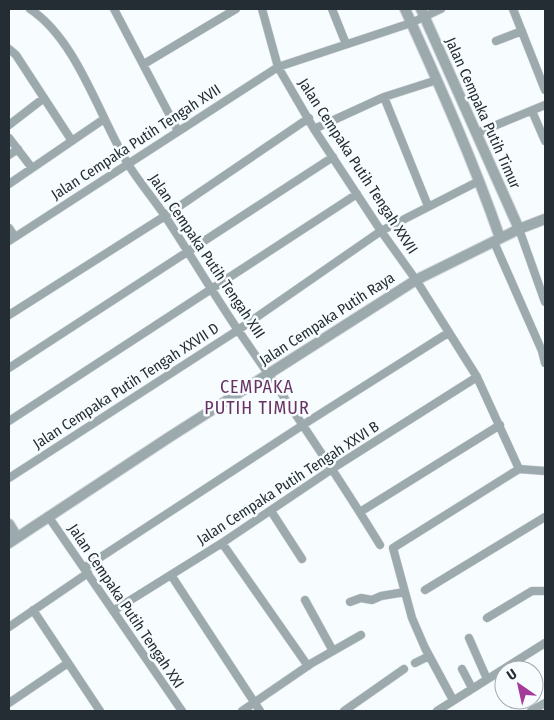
<svg xmlns="http://www.w3.org/2000/svg" width="554" height="720" font-family="'Fira Sans Condensed',sans-serif">
<style>
.lines{fill:none;stroke-linecap:round;stroke-linejoin:round}
.minor-casing{stroke:#d1d7da;stroke-width:9}
.tertiary-casing{stroke:#d1d7da;stroke-width:12}
.minor{stroke:#9ca9ad;stroke-width:8}
.tertiary{stroke:#9ca9ad;stroke-width:10}
.labels{text-anchor:middle;dominant-baseline:central;stroke-width:5;stroke-linejoin:round;paint-order:stroke}
.street-label{font-size:15px;fill:#242d33;stroke:#f7fcff}
.quarter-label{font-size:18px;letter-spacing:1px;fill:#683363;stroke:#f7fcff}
</style>
<rect width="100%" height="100%" fill="#f7fcff"/>
<g class="lines">
<defs>
<path id="minor" d="M30 9C77 40 99 116 128 164 139 182 153 198 165 216 190 254 213 293 238 330 287 401 335 471 380 545
M114 9 178 131
M262 9 278 67 314 129 381 231 416 280 477 377 519 469 545 471
M332 9 346 44
M513 9 545 90
M496 41 522 31
M9 49 16 55 72 141
M144 64 236 9
M384 97 428 206
M532 111 545 141
M9 125 44 98
M314 129 384 97 437 80
M477 133 545 105
M9 138 32 168
M9 155 18 149
M9 184 104 119
M9 228 15 237
M519 229 545 302
M9 241 278 67 411 23 441 9
M494 242 542 351 545 363
M9 315 165 216 309 118
M9 368 333 157
M9 421 357 194
M9 478 238 330 381 231 479 181
M271 511 302 559
M360 512 500 425
M48 516 182 711
M222 543 308 666
M84 568 309 421 448 333
M171 575 260 711
M425 590 545 517
M305 600 333 651
M350 602 361 598 372 600 381 596 405 592
M33 610 100 711
M113 611 222 543 338 465 477 377
M487 618 532 591H545
M9 627 88 573
M469 638 487 679
M415 663 429 656
M462 669 472 688
M453 700 425 648 412 618 393 548 519 469
M9 703 68 663
M242 711 312 663 361 635
M344 711 404 669
M437 711 545 643
M531 711 545 703"/>
<path id="tertiary" d="M405 9C439 84 473 160 500 238
M421 9 519 229
M9 524 17 537
M9 543 168 438 416 280 519 229 545 219"/>
</defs>
<use href="#minor" class="minor-casing"/>
<use href="#tertiary" class="tertiary-casing"/>
<use href="#minor" class="minor"/>
<use href="#tertiary" class="tertiary"/>
</g>
<g class="labels">
<g class="street-label">
<text transform="translate(483 113) rotate(66)">Jalan Cempaka Putih Timur</text>
<text transform="translate(136 142) rotate(-33)">Jalan Cempaka Putih Tengah XVII</text>
<text transform="translate(358 166) rotate(57)">Jalan Cempaka Putih Tengah XXVII</text>
<text transform="translate(207 256) rotate(56)">Jalan Cempaka Putih Tengah XIII</text>
<text transform="translate(327 319) rotate(-33)">Jalan Cempaka Putih Raya</text>
<text transform="translate(126 386) rotate(-33)">Jalan Cempaka Putih Tengah XXVII D</text>
<text transform="translate(288 483) rotate(-33)">Jalan Cempaka Putih Tengah XXVI B</text>
<text transform="translate(126 606) rotate(56)">Jalan Cempaka Putih Tengah XXI</text>
</g>
<g class="quarter-label">
<text x="257" y="387">CEMPAKA<tspan x="257" dy="21">PUTIH TIMUR</tspan></text>
</g>
</g>
<rect width="554" height="720" fill="none" stroke="#242d33" stroke-width="20"/>
<g transform="translate(519 685) rotate(326)"><circle r="24" fill="#f7fcff" stroke="#a3a9ad"/>
<path d="M0-4L9 19L0 12L-9 19Z" fill="#a43a9c"/>
<text y="-8" font-size="14" font-weight="bold" text-anchor="middle" fill="#242d33">U</text>
</g>
</svg>
